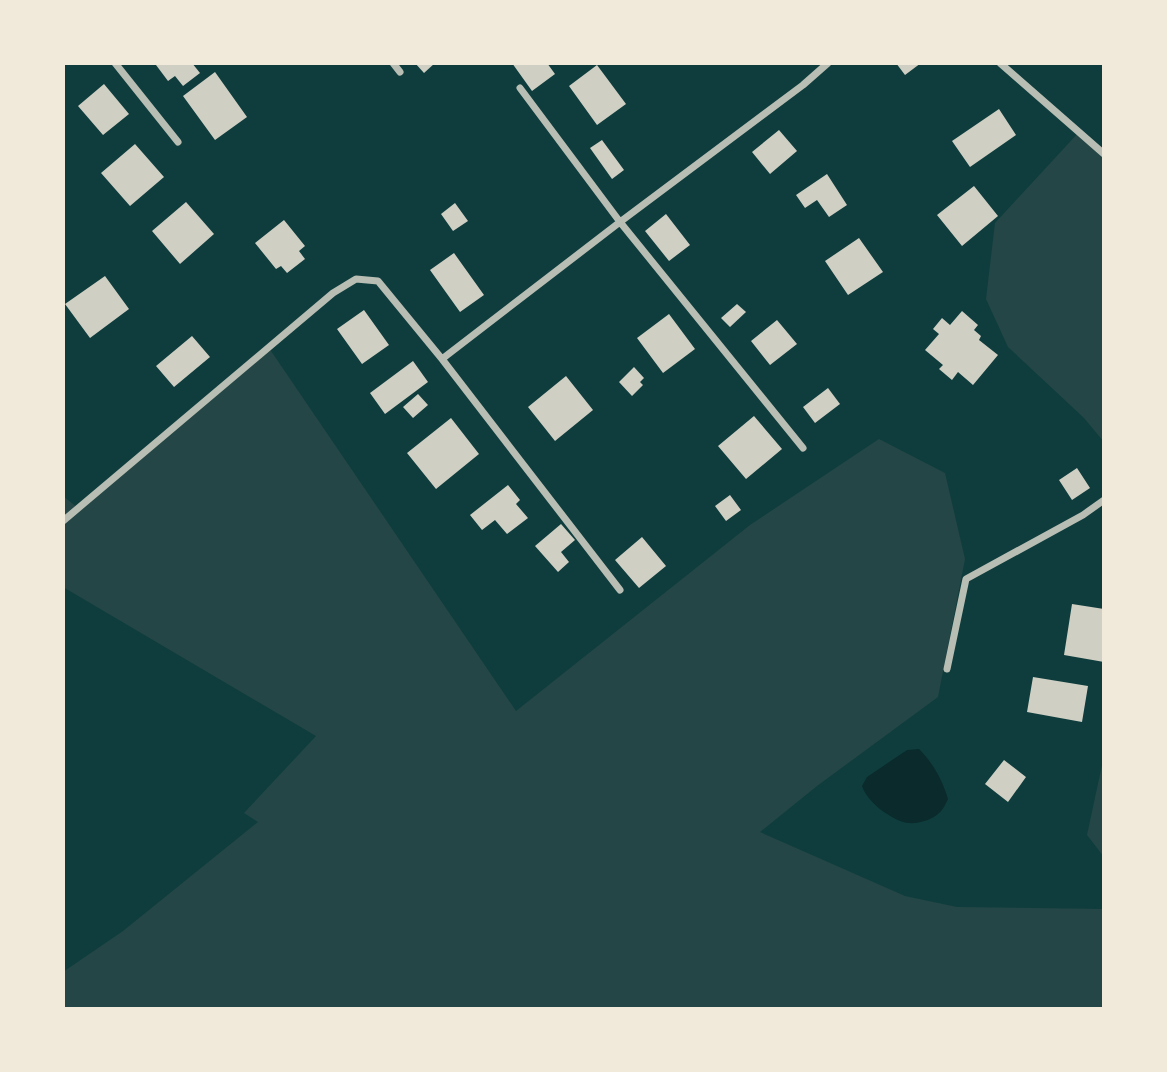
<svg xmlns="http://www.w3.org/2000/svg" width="1167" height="1072" font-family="Helvetica,sans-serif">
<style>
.green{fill:#244646}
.water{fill:#0a2a2b}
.building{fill:#cfcfc3}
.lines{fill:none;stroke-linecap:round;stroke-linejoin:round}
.minor{stroke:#b8beb3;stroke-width:7}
</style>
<rect width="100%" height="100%" fill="#0f3d3e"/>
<path class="green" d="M1079 132 1104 154V442L1084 418 1008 347 986 299 995 223Z
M269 348 516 711 750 525 879 439 945 473 965 559 938 697 817 786 760 832 905 896 957 907 1104 909V1009H63V972L123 931 258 822 244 813 316 736 63 587V496L78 508Z
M1104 756V857L1087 835Z"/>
<path class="water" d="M919 749C933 763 943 781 948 799 946 803 943 810 939 813 932 820 918 824 908 823 892 821 866 801 862 786L867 777 907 750Z"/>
<path class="building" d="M158 63H192L200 73 183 86 175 76 168 81 156 65Z
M415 63H435L424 73Z
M512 63H547L555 74 532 91Z
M896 63H921L905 75Z
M597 65 626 104 597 125 569 86Z
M215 72 247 117 215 140 183 96Z
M104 84 129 114 103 135 78 106Z
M999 109 1016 135 970 167 952 141Z
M779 130 797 151 770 174 752 152Z
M602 140 624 170 612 179 590 148Z
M135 144 164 177 130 206 101 173Z
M827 174 847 205 829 217 817 200 805 208 796 195Z
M974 186 998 216 962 246 937 215Z
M186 202 214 234 180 264 152 231Z
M455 203 468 221 453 231 441 214Z
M666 214 690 245 669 261 645 231Z
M284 220 305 246 299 251 305 259 287 273 281 266 276 269 255 243Z
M859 238 883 272 848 295 825 261Z
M454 253 484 295 460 312 430 270Z
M105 276 129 309 90 338 65 304Z
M737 304 746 312 730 327 721 318Z
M364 310 389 345 362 364 337 329Z
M962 311 978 325 974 330 981 336 979 340 998 355 973 385 958 372 952 380 939 369 943 365 925 350 939 334 933 329 942 318 950 325Z
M669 314 695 349 663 373 637 338Z
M777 320 797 344 770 365 751 341Z
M192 336 210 357 174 387 156 366Z
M413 361 428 382 385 414 370 393Z
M634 367 644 378 640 382 643 385 632 396 619 382Z
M566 376 593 410 555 441 528 407Z
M828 388 840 404 815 423 803 407Z
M418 394 428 405 413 418 403 407Z
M754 416 782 449 746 479 718 446Z
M451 418 479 454 436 489 407 453Z
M1077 468 1090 488 1072 500 1059 480Z
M508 485 520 500 516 504 528 518 507 534 495 520 482 530 470 515Z
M730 495 741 510 726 521 715 506Z
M561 524 575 540 561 552 569 562 558 572 535 546Z
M642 537 666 566 639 588 615 560Z
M1072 604 1104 609V662L1064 655Z
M1033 677 1088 686 1082 722 1027 712Z
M1004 760 1026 777 1008 802 985 784Z"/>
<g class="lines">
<path class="minor" d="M115 63 178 142
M393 63 400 72
M1000 63 1104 154
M520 88 620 222 803 448
M442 359 620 222 803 85 828 63
M63 521 333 293 356 279 378 281 442 359 620 590
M947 669 966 579 1083 515 1104 500"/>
</g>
<rect width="1167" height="1072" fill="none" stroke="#f1e9da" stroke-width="130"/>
</svg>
